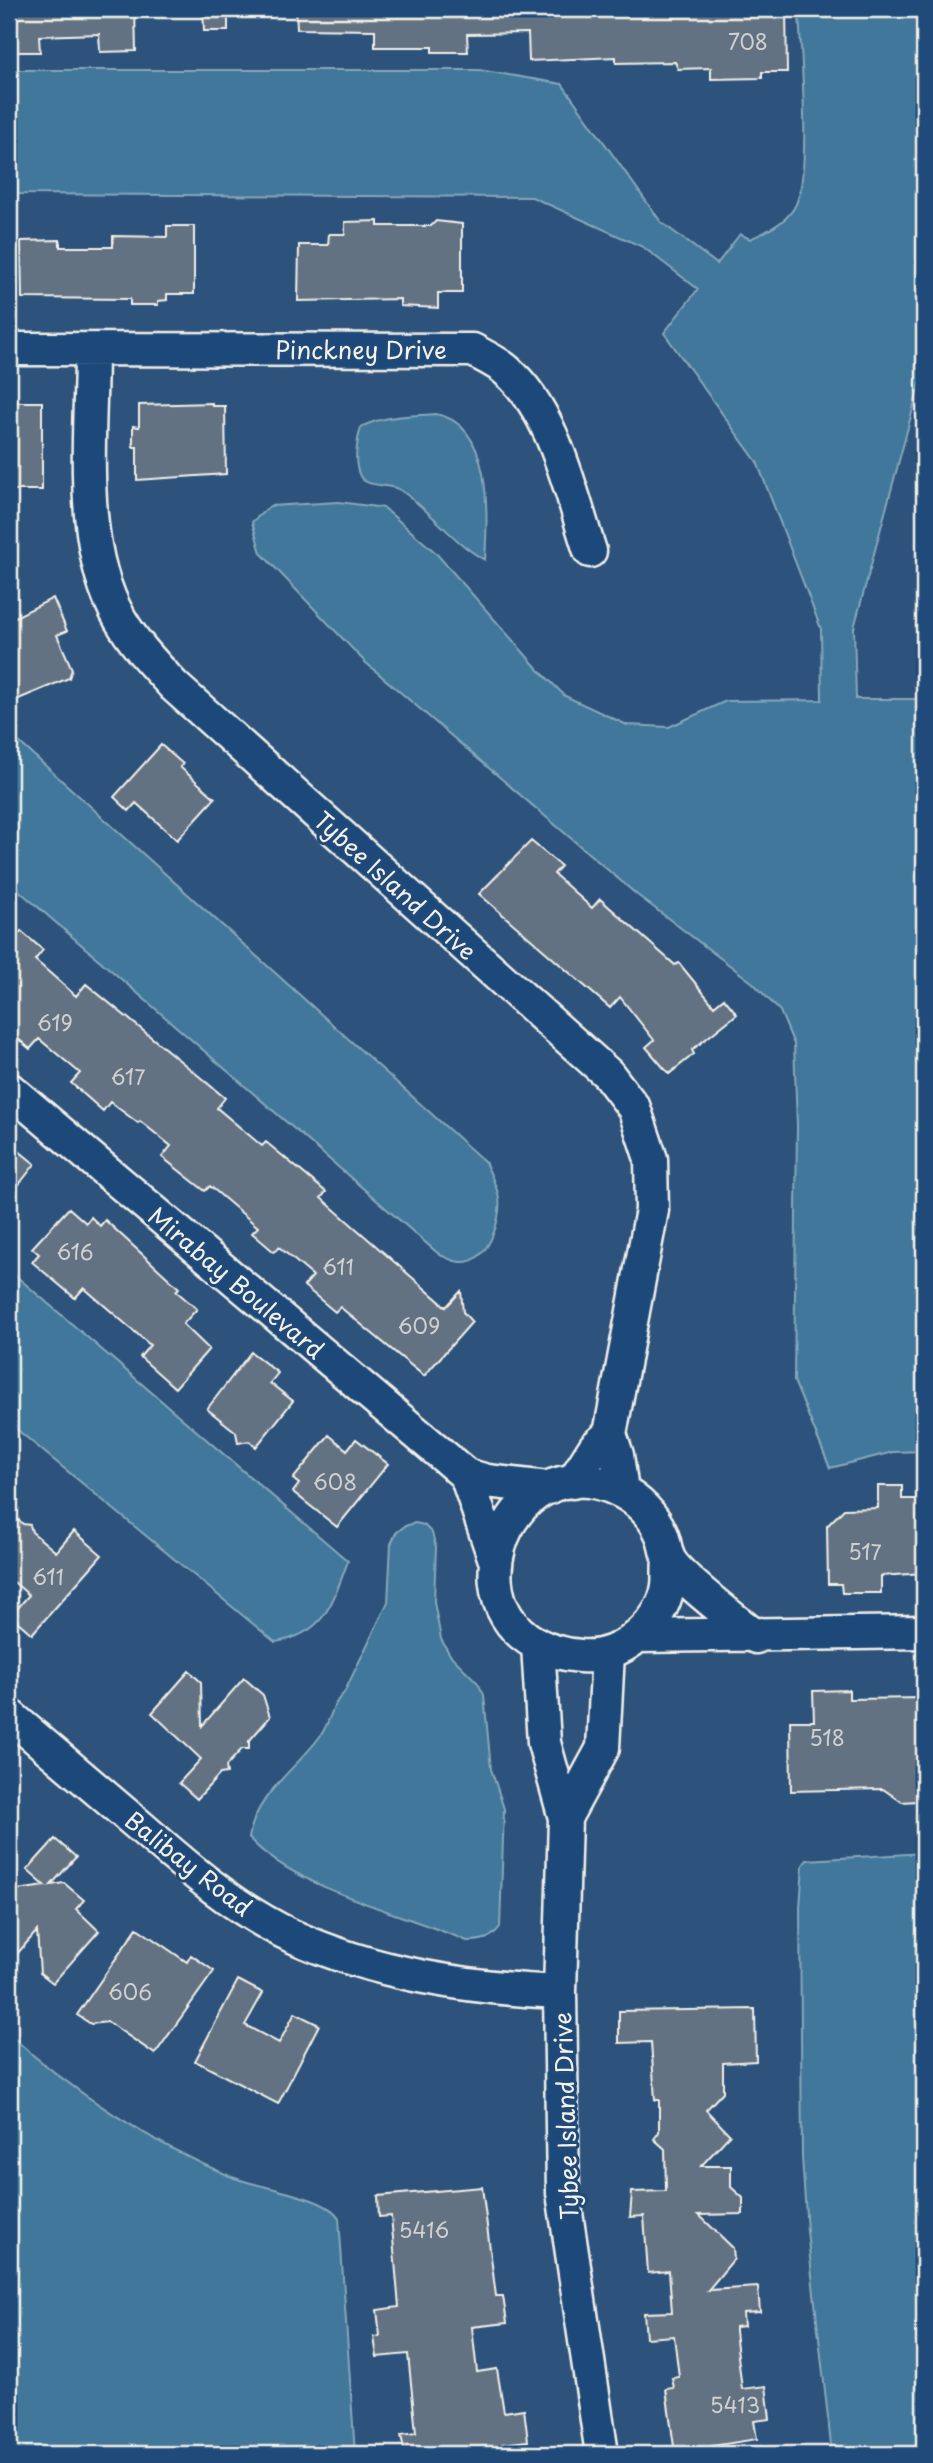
<svg xmlns="http://www.w3.org/2000/svg" width="933" height="2463" font-family="'Playpen Sans',sans-serif">
<style>
.water{fill:#3f779b;stroke:#87a8ba;stroke-width:2}
.building{fill:#647283;stroke:#f4f1e8;stroke-width:2}
.lines{fill:none;stroke-linecap:round;stroke-linejoin:round}
.minor-casing{stroke:#f4f1e8;stroke-width:37}
.minor{stroke:#1f4a7a;stroke-width:32}
.labels{text-anchor:middle;dominant-baseline:central;stroke-width:6;stroke-linejoin:round;paint-order:stroke}
.number-label{font-size:21px;fill:#d0d1cf}
.street-label{font-size:24px;fill:#f4f1e8;stroke:#1f4a7a}
</style>
<rect width="100%" height="100%" fill="#2d527c"/>
<filter id="ink" filterUnits="userSpaceOnUse"><feTurbulence type="fractalNoise" baseFrequency=".0143" numOctaves="2"/><feDisplacementMap in="SourceGraphic" scale="14" xChannelSelector="R" yChannelSelector="G"/><feConvolveMatrix kernelMatrix="1 2 1 2 8 2 1 2 1" color-interpolation-filters="sRGB"/></filter>
<g filter="url(#ink)">
<path class="water" d="M799 9H917L924 368 854 628 856 699H924V1451L893 1452 830 1468 794 1381 797 1126 794 1044 780 1011 753 983 636 894 365 662 261 553 252 522 270 506 339 502 384 508 435 552 538 669 565 696 627 725 669 727 726 701 822 700 821 629 757 462 664 333 698 289 643 247 532 197 9 194V70H479L562 84 661 222 717 264 740 234 750 239C767 231 784 224 794 208 813 177 800 50 799 9Z
M436 414C493 424 488 515 485 560 453 543 431 510 400 490 389 483 366 488 360 476 353 463 357 440 361 427 384 415 411 416 436 414Z
M9 733 485 1162C490 1173 497 1186 499 1198 502 1219 488 1264 461 1262 454 1262 446 1257 440 1255L9 882Z
M9 1270 348 1561C332 1604 325 1634 275 1642L9 1423Z
M415 1523 424 1525 432 1533 436 1547 434 1602 441 1639 450 1655 478 1683 484 1695 491 1769 504 1809 500 1927C491 1939 483 1941 467 1941 405 1914 293 1888 249 1838 255 1794 297 1769 321 1735 331 1720 331 1705 344 1693L388 1602 391 1544 396 1533 405 1526Z
M924 1853V2454H832L807 2231 802 2157 800 1908 803 1865 807 1860Z
M9 2034C72 2092 153 2144 232 2177 259 2188 327 2196 339 2218L355 2454H9Z"/>
<path class="building" d="M9 9H135L136 51 100 52 99 34 39 36 40 52H9Z
M203 9H228V31H204Z
M296 9H786L787 72H762V78L711 79V68L678 69 675 62 616 63V57L529 61 528 33 467 34 468 52H432V47H375V30L297 29Z
M378 221V226H431L436 221 462 224V293H438V308L400 306V299L298 301 299 245H328L329 234H345V222Z
M167 226H194V294H167V300L158 301V305H130V299L22 298 21 241 60 240V247H113V236L167 237Z
M9 402H42V490H9Z
M212 403V406H225L226 474 137 480V447H133V426L139 427V405Z
M53 598 67 631 57 635 72 669 69 678 9 703V620Z
M161 745 183 764 180 767 215 798 177 840 136 803 129 811 114 797Z
M531 841 561 866 554 874 592 908 600 899 675 965 679 963 714 1006 724 998 737 1014 692 1050 694 1054 669 1074 646 1047 654 1040 620 997 610 1008 479 894Z
M21 931 43 950 35 960 76 996 86 984 200 1077 225 1098 217 1108 262 1146 266 1142 326 1192 321 1198 446 1307 461 1291 463 1312 472 1322 424 1376 340 1307 335 1312 304 1286 313 1276 279 1247 274 1252 252 1233 258 1227 210 1186 205 1191 162 1157 171 1146 140 1121 138 1123 110 1102 103 1111 71 1083 80 1073 39 1039 30 1049 9 1031V946Z
M9 1143 35 1164 9 1197Z
M69 1208 86 1223 91 1217 100 1226 105 1220 179 1288 176 1291 197 1309 183 1324 209 1349 175 1388 140 1357 150 1345 84 1288 75 1298 32 1262 39 1254 32 1248Z
M251 1352 278 1373 270 1383 293 1401 256 1447 249 1441 238 1443 236 1432 207 1409Z
M329 1435 347 1450 356 1439 388 1464 337 1527 293 1492 299 1484 293 1479Z
M878 1486H902V1499H924V1573L881 1576V1593H842L841 1584H828L827 1526 844 1509 878 1508Z
M9 1513 23 1524 30 1525 32 1532 56 1552 74 1531 102 1555 32 1634 11 1616 29 1595 9 1578Z
M189 1671 201 1682 202 1726 244 1678 263 1695 270 1717 249 1741V1749H242L226 1766 227 1773 220 1774 197 1799 179 1783 201 1759 152 1713Z
M849 1690V1699L924 1698V1775L916 1776 917 1801 902 1802 883 1789 791 1791 790 1721H814L813 1691Z
M55 1839 76 1857 51 1885 64 1883 84 1900 76 1909 99 1931 53 1983 40 1973 37 1931 9 1963V1891L45 1886 27 1870Z
M137 1928 187 1962 191 1955 214 1971 155 2054 108 2022 91 2024 77 2015Z
M238 1980 263 1993 245 2025 279 2043 295 2013 319 2025 278 2104 195 2061Z
M755 2009 756 2061 723 2063V2092L706 2110 730 2135 701 2166H731V2187L743 2198V2214L699 2215 733 2248 734 2259 708 2290 758 2287 760 2312 743 2313 744 2326 735 2327V2331L742 2389 766 2386 770 2419 754 2421 757 2439 712 2446 713 2454H675L666 2389 674 2388 672 2378 679 2377 674 2336 646 2338 644 2313 672 2312 669 2271 648 2273 644 2216 630 2217 632 2192 666 2191 665 2149 654 2139 659 2132V2100H655L651 2042 619 2043V2011Z
M482 2187 496 2296H503L507 2323 472 2327 477 2372 497 2369 504 2412 524 2409 528 2441 502 2444 503 2454H405L401 2435 416 2433 408 2354 377 2357 374 2337 380 2336 377 2310 399 2307 391 2216 379 2217 378 2196Z"/>
<g class="lines">
<defs>
<path id="minor" d="M9 349 473 350C483 356 497 362 506 370 554 410 571 494 590 551
M91 350C91 434 77 545 120 619 135 645 155 665 174 686L608 1074 634 1108 651 1159 652 1210 610 1434 617 1455 622 1492
M9 1089 466 1475 487 1481 548 1488
M466 1475 494 1557
M573 1482 595 1447 610 1434
M669 1559C668 1568 669 1577 668 1586 662 1625 619 1660 580 1656 430 1642 502 1430 622 1492 638 1500 654 1516 661 1533 665 1541 665 1551 669 1559 678 1577 737 1621 756 1637
M638 1636 924 1632
M538 1645 544 1743 565 1818 560 1992 563 2193 602 2454
M9 1715C53 1752 97 1790 142 1828 188 1868 236 1910 292 1936 376 1974 468 1988 560 1992
M565 1818 603 1748 608 1653"/>
</defs>
<use href="#minor" class="minor-casing"/>
<use href="#minor" class="minor"/>
</g>
</g>
<g class="labels">
<g class="number-label">
<text x="748" y="41">708</text>
<text x="55" y="1022">619</text>
<text x="128" y="1076">617</text>
<text x="75" y="1251">616</text>
<text x="338" y="1266">611</text>
<text x="419" y="1325">609</text>
<text x="335" y="1481">608</text>
<text x="865" y="1551">517</text>
<text x="48" y="1576">611</text>
<text x="827" y="1737">518</text>
<text x="130" y="1991">606</text>
<text x="424" y="2229">5416</text>
<text x="735" y="2404">5413</text>
</g>
<g class="street-label">
<text x="361" y="349">Pinckney Drive</text>
<text transform="translate(396 885) rotate(42)">Tybee Island Drive</text>
<text transform="translate(237 1282) rotate(40)">Mirabay Boulevard</text>
<text transform="translate(189 1863) rotate(38)">Balibay Road</text>
<text transform="translate(565 2116) rotate(-92)">Tybee Island Drive</text>
</g>
</g>
<rect width="933" height="2463" fill="none" stroke="#1f4a7a" stroke-width="35"/>
<rect x="18" y="18" width="898" height="2428" fill="none" stroke="#f4f1e8" stroke-width="2.5" filter="url(#ink)"/>
</svg>
